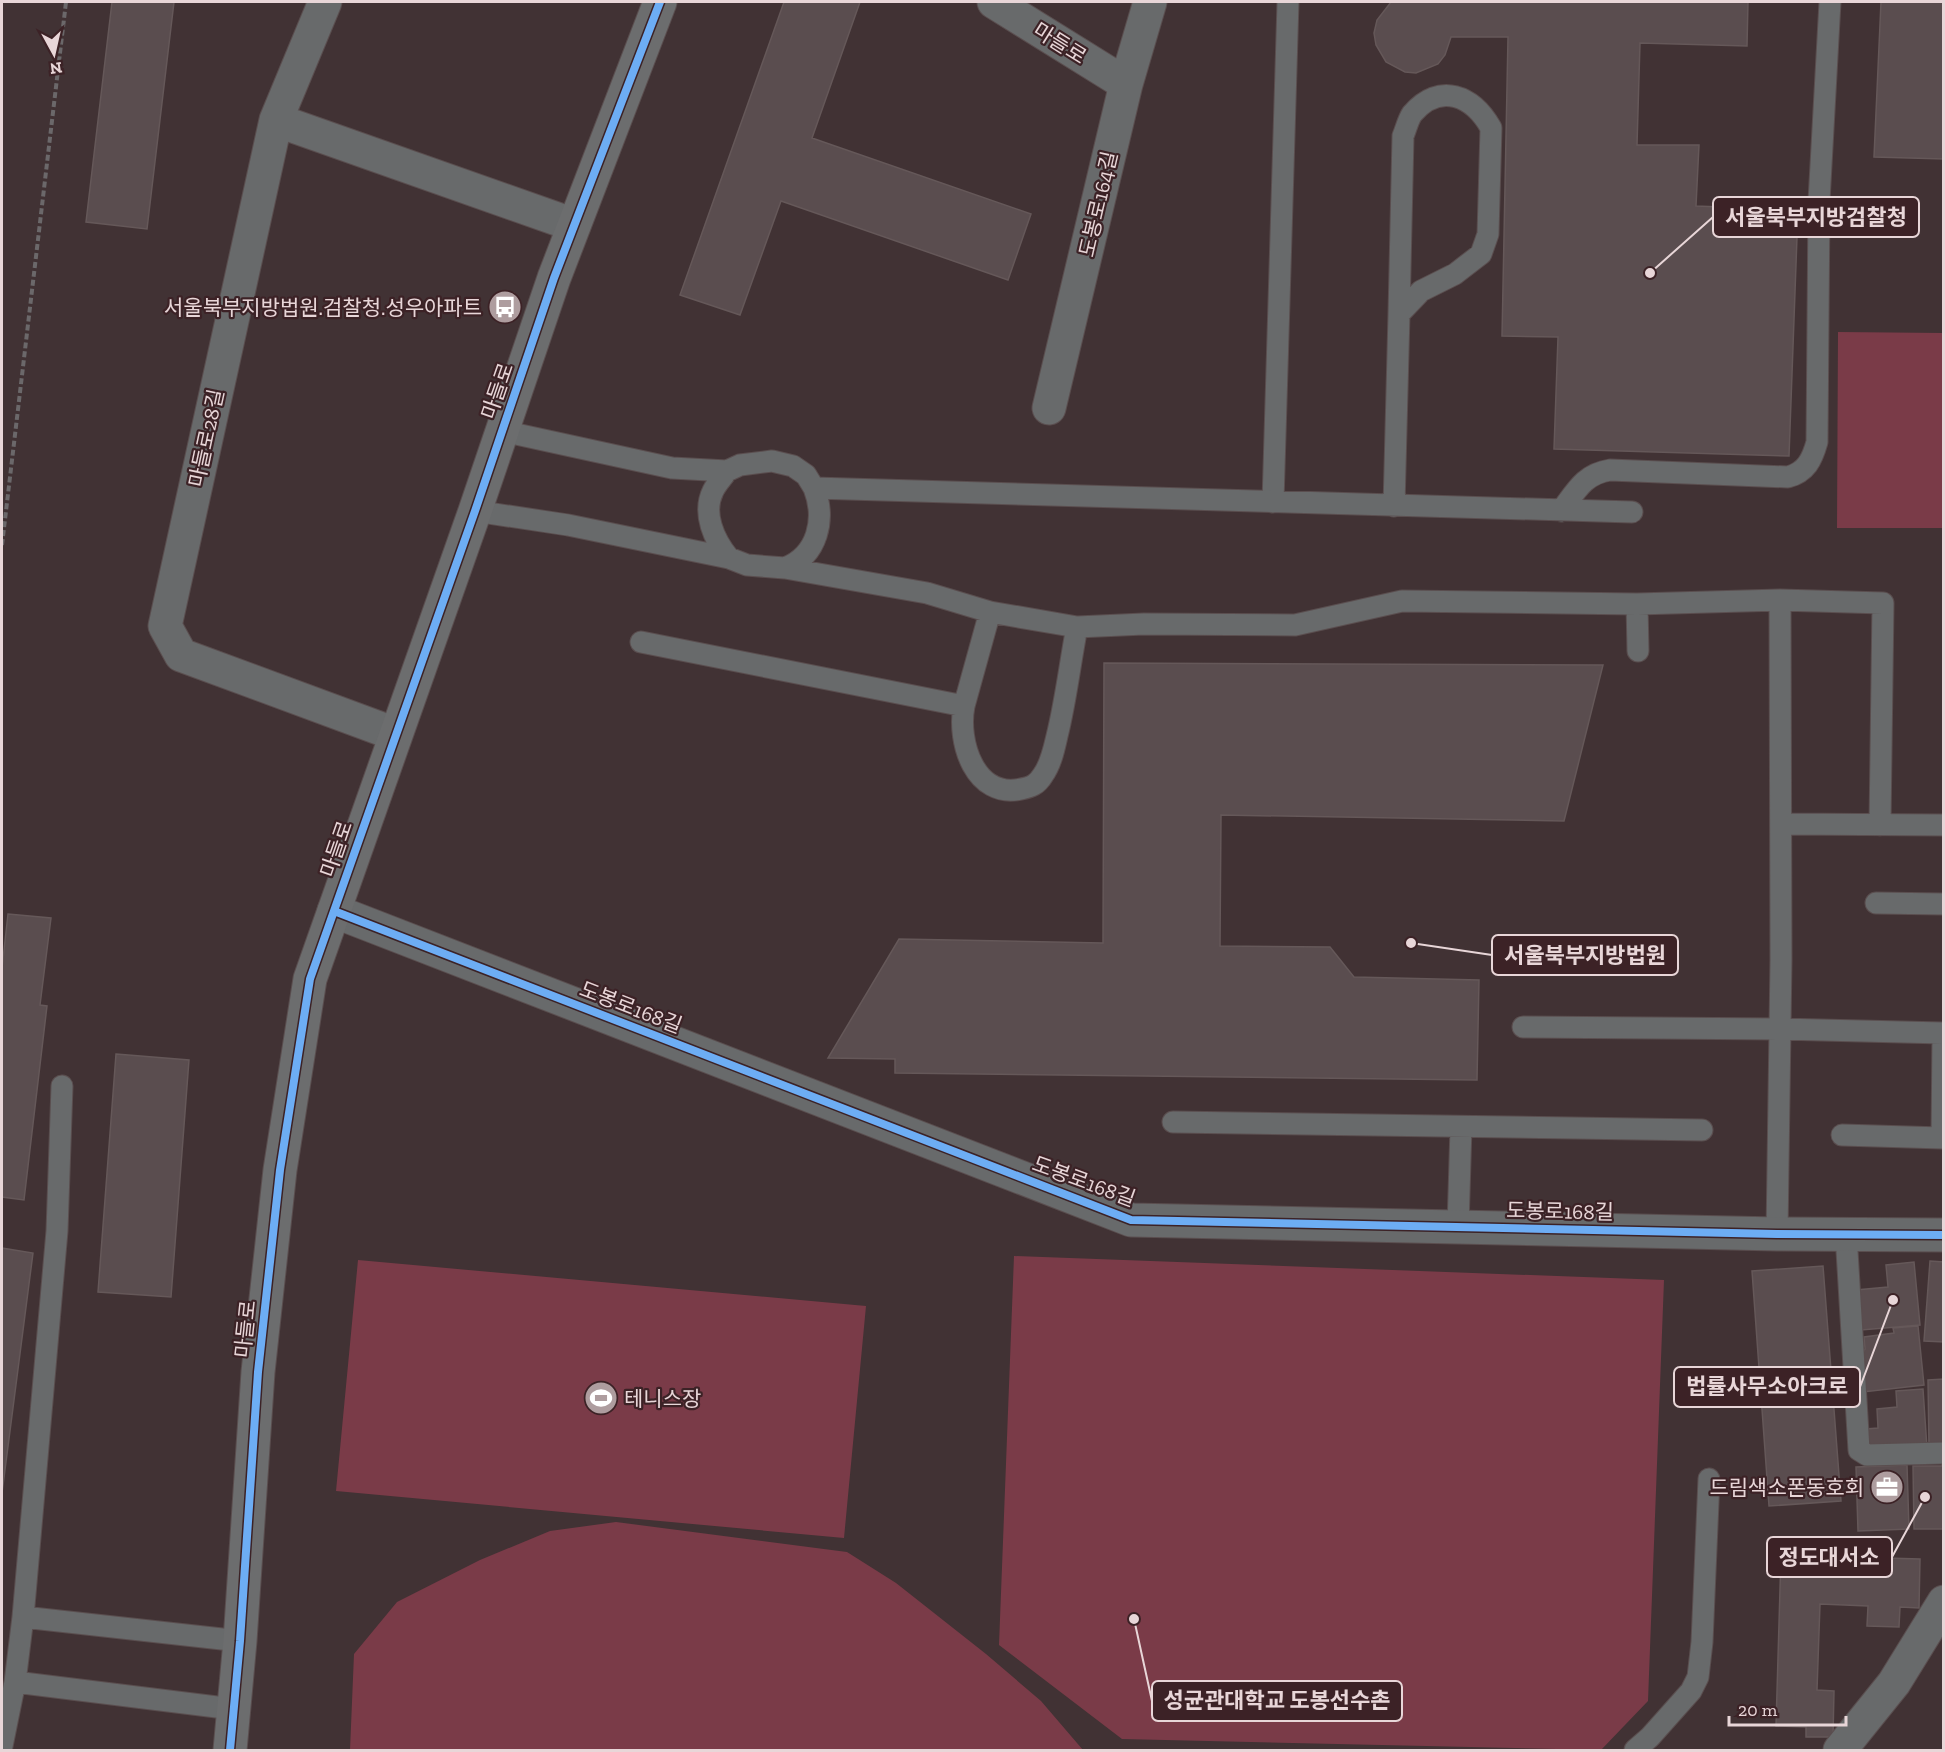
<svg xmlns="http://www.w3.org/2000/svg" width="1945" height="1752" font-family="'Zilla Slab','Noto Sans KR',serif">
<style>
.green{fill:#7a3b48}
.building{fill:#5a4d4f;stroke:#655859;stroke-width:1.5}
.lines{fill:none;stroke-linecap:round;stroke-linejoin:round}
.lane-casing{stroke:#5a4e4f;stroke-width:23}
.street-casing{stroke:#5a4e4f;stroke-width:35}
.secondary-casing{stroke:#5a4e4f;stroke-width:35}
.path{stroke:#6b686a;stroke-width:4;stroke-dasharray:6 3;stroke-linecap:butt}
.lane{stroke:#686a6b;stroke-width:21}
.street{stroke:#686a6b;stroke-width:33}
.secondary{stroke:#6c6d6e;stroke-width:33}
.cycleway-casing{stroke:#3c2226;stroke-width:11}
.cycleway{stroke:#6dadf4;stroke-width:8}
.labels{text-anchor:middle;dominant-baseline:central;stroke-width:4.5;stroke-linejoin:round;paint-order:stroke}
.street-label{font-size:21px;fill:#e8d6d8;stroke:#3c2226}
.poi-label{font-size:21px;fill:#e8d6d8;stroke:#3c2226;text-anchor:end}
.leader{fill:none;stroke:#e8d6d8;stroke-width:2}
.callout-dot{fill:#e8d6d8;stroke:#3c2226;stroke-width:2}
.callout{fill:#3c2226;stroke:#e8d6d8;stroke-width:2}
.callout-label{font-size:22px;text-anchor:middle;font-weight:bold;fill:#e8d6d8}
</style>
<rect width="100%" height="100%" fill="#413234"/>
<path class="green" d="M1838 332 1943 333V528H1837Z
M1014 1256 1664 1280 1648 1701 1601 1750 1122 1739 999 1645Z
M358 1260 866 1306 844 1538 336 1491Z
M616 1522 847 1552 896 1583 986 1654 1041 1701 1083 1750H350L354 1654 397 1602 480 1560 550 1531Z"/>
<path class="building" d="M112 2H174L147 229 86 222Z
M784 2H860L812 138 1031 214 1008 280 781 201 740 315 680 295Z
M1391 2H1748L1747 46 1640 43 1637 145H1699L1696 206 1798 210 1789 456 1554 449 1558 337 1502 336 1508 37H1451L1445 55 1438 64 1416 73 1405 72 1386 62 1376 45 1374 33 1377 20Z
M1881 2H1944V159L1874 157Z
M1104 663 1603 665 1564 821 1221 815 1220 946 1330 947 1354 977 1479 980 1477 1080 895 1073V1059L828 1058 899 939 1103 943Z
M8 914 51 918 40 1005 47 1006 24 1200 2 1197V968Z
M116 1054 189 1060 171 1297 98 1292Z
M2 1248 33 1253 2 1493Z
M1930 1261 1944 1262V1342L1924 1341Z
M1914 1262 1920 1325 1861 1330 1856 1290 1888 1287 1886 1265Z
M1823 1266 1841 1501 1769 1506 1752 1271Z
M1918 1326 1924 1385 1863 1392 1860 1357 1865 1349 1864 1337 1894 1333 1893 1328Z
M1944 1379V1446H1929L1928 1380Z
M1923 1389 1927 1448 1868 1453 1866 1429 1878 1428 1877 1409 1897 1407 1896 1391Z
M1942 1457H1944V1529H1914L1913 1466H1942Z
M1907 1465 1909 1529 1858 1531 1856 1467Z
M1781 1555 1920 1559 1919 1608 1900 1607 1899 1627 1867 1626 1868 1606 1820 1604 1817 1690 1834 1691 1833 1737H1806V1727L1776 1726Z"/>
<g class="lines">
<defs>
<path id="lane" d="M502 431 672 468 727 471 740 465 772 461 793 466 806 475 814 488 1632 512
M727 471C723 477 716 484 713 491 702 513 714 540 729 558
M1273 502 1288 2
M1394 506 1399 314 1421 291 1455 274 1481 254 1488 234 1491 128C1473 96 1440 81 1412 114 1408 120 1406 129 1403 136L1399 314
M475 511 568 525 729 558 747 565 785 568 927 593 990 612 1077 627 1144 624 1295 625 1402 601 1637 604 1780 600 1781 960 1777 1234
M1561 511C1576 491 1584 474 1610 470L1788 477C1806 472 1812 460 1817 442L1819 201 1830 2
M785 568C818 555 826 519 814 488
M1780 600 1883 603 1880 825
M1637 604 1638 651
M641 642 964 706 990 612
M964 706C957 742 975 799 1021 789 1031 787 1037 785 1043 775 1051 764 1054 749 1057 736 1066 700 1070 663 1077 627
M1781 824 1944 825
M1876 903 1944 904
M1523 1027 1780 1029 1943 1033 1942 1138 1842 1135
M1173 1122 1702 1130
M1458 1227 1461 1127
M1846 1234 1859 1450 1867 1455 1944 1453
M23 1617 57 1231 62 1086
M15 1682 23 1617 240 1641
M2 1746 15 1682 233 1709
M1635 1750 1650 1737 1691 1691 1698 1677 1702 1642 1709 1479"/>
<path id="street" d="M325 2 276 120 165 626 181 655 395 734
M994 2 1126 84
M276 120 574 225
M1049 408 1126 84 1150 2
M334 911 1131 1220 1777 1234 1944 1235
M1840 1750 1894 1683 1944 1602"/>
<path id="secondary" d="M230 1750 240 1641 258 1372 280 1170 310 979 475 511 554 278 660 2"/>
</defs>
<use href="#lane" class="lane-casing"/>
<use href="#street" class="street-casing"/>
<use href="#secondary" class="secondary-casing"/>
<path class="path" d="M2 545 66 2"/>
<use href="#lane" class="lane"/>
<use href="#street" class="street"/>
<use href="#secondary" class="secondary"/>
<defs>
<path id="cycleway" d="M334 911 1131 1220 1777 1234 1944 1235
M230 1750 240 1641 258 1372 280 1170 310 979 475 511 554 278 660 2"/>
</defs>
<use href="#cycleway" class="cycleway-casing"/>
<use href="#cycleway" class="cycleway"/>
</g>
<defs>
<symbol id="bus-disc" viewBox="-11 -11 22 22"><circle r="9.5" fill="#ae9d9f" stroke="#3c2226"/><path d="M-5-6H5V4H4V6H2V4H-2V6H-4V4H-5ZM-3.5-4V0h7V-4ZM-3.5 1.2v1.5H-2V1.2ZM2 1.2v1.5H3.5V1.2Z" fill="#fff"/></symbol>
<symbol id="stadium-disc" viewBox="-11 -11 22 22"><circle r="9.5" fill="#ae9d9f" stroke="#3c2226"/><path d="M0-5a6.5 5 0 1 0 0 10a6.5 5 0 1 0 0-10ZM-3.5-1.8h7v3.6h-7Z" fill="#fff"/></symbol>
<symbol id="office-disc" viewBox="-11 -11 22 22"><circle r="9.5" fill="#ae9d9f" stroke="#3c2226"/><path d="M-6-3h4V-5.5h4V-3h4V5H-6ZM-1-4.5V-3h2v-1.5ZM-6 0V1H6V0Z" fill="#fff"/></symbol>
</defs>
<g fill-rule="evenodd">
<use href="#bus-disc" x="486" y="288" width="38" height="38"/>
<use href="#stadium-disc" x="582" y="1379" width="38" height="38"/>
<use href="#office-disc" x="1868" y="1468" width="38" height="38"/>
</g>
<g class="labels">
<g class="street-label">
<text transform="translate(1060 43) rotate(32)">마들로</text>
<text transform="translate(1098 204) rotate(-77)">도봉로164길</text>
<text transform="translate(497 391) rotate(-71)">마들로</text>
<text transform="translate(206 438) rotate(-78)">마들로28길</text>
<text transform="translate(336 849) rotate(-71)">마들로</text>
<text transform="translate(631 1007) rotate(21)">도봉로168길</text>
<text transform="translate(1084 1181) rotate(20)">도봉로168길</text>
<text transform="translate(1560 1211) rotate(1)">도봉로168길</text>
<text transform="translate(245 1329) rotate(-84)">마들로</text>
</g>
<g class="poi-label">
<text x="482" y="307">서울북부지방법원.검찰청.성우아파트</text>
<text x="624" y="1398" text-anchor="start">테니스장</text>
<text x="1864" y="1487">드림색소폰동호회</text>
</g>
</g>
<path class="leader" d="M1650 273L1713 217M1411 943L1492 955M1893 1300L1860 1387M1925 1497L1892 1557M1134 1619L1152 1701"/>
<g class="callout-dot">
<circle cx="1650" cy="273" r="6"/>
<circle cx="1411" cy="943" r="6"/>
<circle cx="1893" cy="1300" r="6"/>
<circle cx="1925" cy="1497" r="6"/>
<circle cx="1134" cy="1619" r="6"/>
</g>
<g class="callout">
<rect x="1713" y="197" width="206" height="40" rx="6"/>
<rect x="1492" y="935" width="186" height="40" rx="6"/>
<rect x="1674" y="1367" width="186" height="40" rx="6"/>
<rect x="1767" y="1537" width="125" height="40" rx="6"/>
<rect x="1152" y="1681" width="250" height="40" rx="6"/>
</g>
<g class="callout-label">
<text x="1816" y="225">서울북부지방검찰청</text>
<text x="1585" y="963">서울북부지방법원</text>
<text x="1767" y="1394">법률사무소아크로</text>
<text x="1829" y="1565">정도대서소</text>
<text x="1277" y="1708">성균관대학교 도봉선수촌</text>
</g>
<rect width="1945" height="1752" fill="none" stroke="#e8d6d8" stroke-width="6"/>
<g transform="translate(54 54) rotate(172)" stroke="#3c2226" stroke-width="4.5" paint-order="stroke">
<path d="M0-4.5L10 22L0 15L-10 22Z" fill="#e8d6d8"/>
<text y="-9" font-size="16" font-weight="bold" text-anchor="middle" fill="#e8d6d8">N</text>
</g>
<path d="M1729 1716v9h117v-9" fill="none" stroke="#e8d6d8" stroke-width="3"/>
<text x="1738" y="1716" font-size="18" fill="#e8d6d8" stroke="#3c2226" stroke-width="4.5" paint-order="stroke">20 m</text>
</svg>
